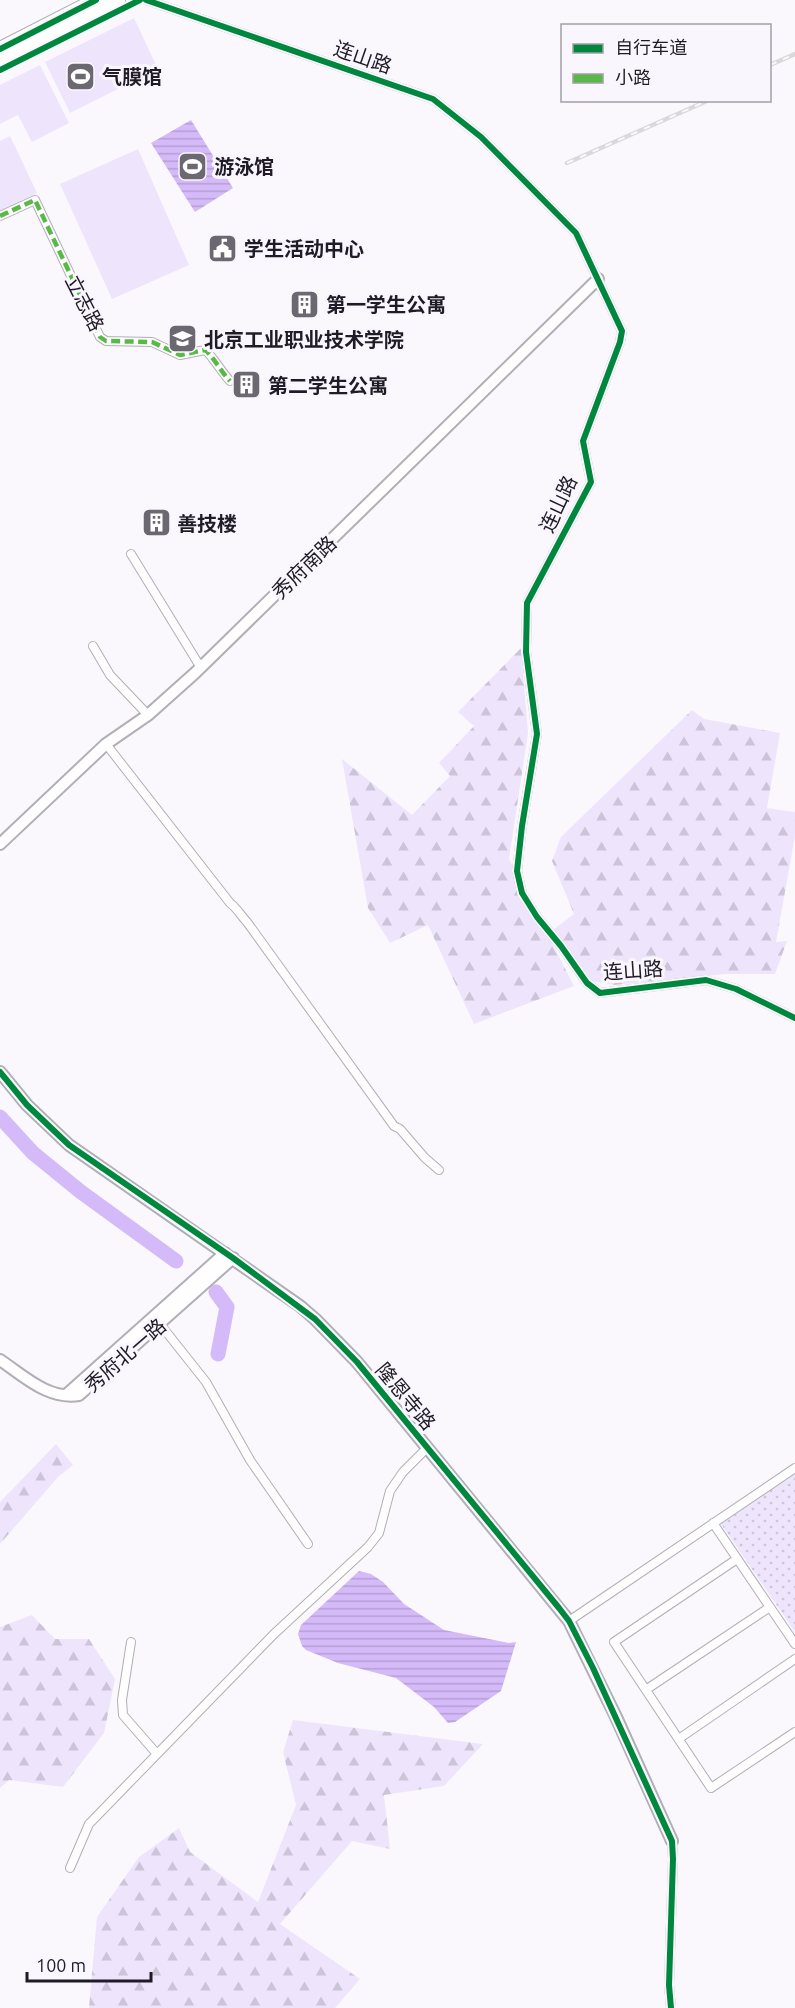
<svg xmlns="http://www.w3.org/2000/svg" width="795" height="2008" font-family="Ubuntu,'Noto Sans SC',sans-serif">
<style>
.grass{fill:url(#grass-dots)}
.forest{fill:url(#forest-firs)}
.garden{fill:#eee5fc}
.water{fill:url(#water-rules)}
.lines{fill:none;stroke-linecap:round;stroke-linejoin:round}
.river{stroke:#d4baf8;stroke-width:15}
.minor-casing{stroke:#b1aeb6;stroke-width:10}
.tertiary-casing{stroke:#b1aeb6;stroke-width:14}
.trunk-casing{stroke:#b1aeb6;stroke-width:16}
.minor{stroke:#fefeff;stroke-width:8}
.tertiary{stroke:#fefeff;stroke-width:10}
.trunk{stroke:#fefeff;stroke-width:14}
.rail-casing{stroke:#d9d9da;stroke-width:4.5}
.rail{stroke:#f9f7fd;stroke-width:2;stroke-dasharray:7;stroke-linecap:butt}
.quiet{stroke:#58b947;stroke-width:4.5;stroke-dasharray:9 4.5;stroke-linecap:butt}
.cycleway-casing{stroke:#f9f7fd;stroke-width:10}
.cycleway{stroke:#00873e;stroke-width:6}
.labels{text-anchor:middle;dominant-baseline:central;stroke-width:6;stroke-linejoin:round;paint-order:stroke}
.street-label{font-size:20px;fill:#201b26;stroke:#f9f7fd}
.poi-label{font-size:20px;font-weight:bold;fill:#201b26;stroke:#f9f7fd;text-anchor:start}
</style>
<defs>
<pattern id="grass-dots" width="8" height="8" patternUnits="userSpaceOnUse" patternTransform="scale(1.5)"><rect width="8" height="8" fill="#eee5fc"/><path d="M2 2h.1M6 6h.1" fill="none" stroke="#ccc4d8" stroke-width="1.8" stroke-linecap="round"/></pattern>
<pattern id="forest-firs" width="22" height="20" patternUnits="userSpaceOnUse" patternTransform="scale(1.5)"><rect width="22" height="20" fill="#eee5fc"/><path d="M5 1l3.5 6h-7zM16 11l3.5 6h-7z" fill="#ccc4d8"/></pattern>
<pattern id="water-rules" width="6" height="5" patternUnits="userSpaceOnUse" patternTransform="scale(1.5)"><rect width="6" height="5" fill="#d4baf8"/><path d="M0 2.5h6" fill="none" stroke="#b69fd4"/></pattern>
</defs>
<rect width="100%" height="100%" fill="#faf8fc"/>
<path class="grass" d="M795 1474V1632L721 1524Z"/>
<path class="forest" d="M521 648 528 733 509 859 574 986 474 1024 428 925 390 943 368 908 342 759 412 815 450 776 439 763 474 726 458 712Z
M692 710 704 719 780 733 767 808 795 812V836L776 942 787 941 775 974H726L614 985 592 981 554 929 574 914 552 861 561 837Z
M56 1444 73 1465 58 1477 0 1544V1502Z
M32 1615 55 1639H89L115 1679 104 1733 63 1787 9 1780 0 1788V1627Z
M293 1720 483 1744 444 1786 384 1795 390 1849 352 1841 280 1924 360 1979 335 2008H89L97 1917 139 1857 179 1828 190 1852 258 1902 296 1805 283 1752Z"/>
<path class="garden" d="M134 18 158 69 70 113 45 62Z
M40 65 69 123 32 142 18 115 0 124V85Z
M10 136 37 193 0 211V141Z
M138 149 189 265 112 299 60 184Z"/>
<path class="water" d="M191 120 233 188 195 212 151 143Z
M359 1571 371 1574 383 1582 404 1604 444 1630 509 1643 516 1642 501 1691 455 1722 448 1723 434 1707 396 1678 338 1663 306 1650 302 1646 298 1634 301 1625Z"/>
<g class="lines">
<path class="river" d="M0 1117 33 1153 81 1192 176 1261
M216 1292 227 1307 218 1354"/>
<defs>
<path id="minor" d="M146 0 433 99 481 137 576 233 622 331 620 342 583 441 591 482 527 603 526 652 537 734 522 826 517 871 522 893 537 917 561 946 587 983 600 993 706 980 736 989 795 1018
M0 216 35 200 100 337 106 341 152 342 180 355 205 350C212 355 222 373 230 381
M131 554 201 668
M93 646 110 675 148 715
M106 744 230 903C237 908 241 916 247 922L394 1126 400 1129 425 1158 439 1170
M160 1324 206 1382 250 1460 308 1544
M713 1523 795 1644
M737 1559 614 1642 711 1788 795 1732
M569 1621 795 1468
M131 1642 122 1700 123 1715 157 1754
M647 1689 770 1607
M680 1738 795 1659
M70 1868 89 1824 274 1634 368 1547 379 1533 390 1491 403 1472 428 1447
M671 2008 669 1985 673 1859 672 1841"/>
<path id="tertiary" d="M0 844 106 744 148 715 195 673 598 279
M0 1072 27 1105 69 1145 300 1306 315 1319 357 1362 569 1621 616 1717 672 1841
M0 1360C24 1376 48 1400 79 1395L233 1258
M66 1395 225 1253"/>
<path id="trunk" d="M0 49 96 0
M0 61 118 0"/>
</defs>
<use href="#minor" class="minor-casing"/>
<use href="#tertiary" class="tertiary-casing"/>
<use href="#trunk" class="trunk-casing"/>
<use href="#minor" class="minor"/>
<use href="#tertiary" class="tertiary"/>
<use href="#trunk" class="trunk"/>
<defs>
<path id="rail" d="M770 65 795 54
M567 163 709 100"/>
</defs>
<use href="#rail" class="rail-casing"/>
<use href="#rail" class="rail"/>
<path class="quiet" d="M0 216 35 200 100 337 106 341 152 342 180 355 205 350C212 355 222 373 230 381"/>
<defs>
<path id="cycleway" d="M146 0 433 99 481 137 576 233 622 331 620 342 583 441 591 482 527 603 526 652 537 734 522 826 517 871 522 893 537 917 561 946 587 983 600 993 706 980 736 989 795 1018
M0 49 96 0
M0 70 140 0
M0 1072 27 1105 69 1145 233 1258 315 1319 357 1362 559 1608 569 1621 593 1668 672 1841 673 1859 669 1985 671 2008"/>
</defs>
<use href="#cycleway" class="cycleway-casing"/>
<use href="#cycleway" class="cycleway"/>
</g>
<defs>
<symbol id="stadium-square" viewBox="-11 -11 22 22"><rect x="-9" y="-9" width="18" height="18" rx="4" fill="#6c6871" stroke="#f9f7fd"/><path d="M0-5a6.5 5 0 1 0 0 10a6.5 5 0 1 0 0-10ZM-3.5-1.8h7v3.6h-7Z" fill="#fff"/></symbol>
<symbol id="civic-square" viewBox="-11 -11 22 22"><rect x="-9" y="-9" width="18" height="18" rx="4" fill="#6c6871" stroke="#f9f7fd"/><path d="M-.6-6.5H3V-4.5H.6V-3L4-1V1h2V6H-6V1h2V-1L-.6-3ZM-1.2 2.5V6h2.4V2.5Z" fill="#fff"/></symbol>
<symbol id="building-square" viewBox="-11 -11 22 22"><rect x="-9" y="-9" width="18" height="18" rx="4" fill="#6c6871" stroke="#f9f7fd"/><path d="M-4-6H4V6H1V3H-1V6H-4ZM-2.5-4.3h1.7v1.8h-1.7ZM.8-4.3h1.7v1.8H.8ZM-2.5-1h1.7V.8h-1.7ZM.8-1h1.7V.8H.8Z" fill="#fff"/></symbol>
<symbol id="university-square" viewBox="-11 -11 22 22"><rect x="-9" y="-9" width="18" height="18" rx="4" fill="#6c6871" stroke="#f9f7fd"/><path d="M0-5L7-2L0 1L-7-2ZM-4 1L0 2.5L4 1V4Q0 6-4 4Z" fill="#fff"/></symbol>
</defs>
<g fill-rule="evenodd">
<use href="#stadium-square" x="64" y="60" width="33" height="33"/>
<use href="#stadium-square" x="176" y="150" width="33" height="33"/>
<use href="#civic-square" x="206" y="232" width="33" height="33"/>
<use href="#building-square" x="288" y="288" width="33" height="33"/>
<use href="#university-square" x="166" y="322" width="33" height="33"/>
<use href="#building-square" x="230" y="368" width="33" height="33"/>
<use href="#building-square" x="140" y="506" width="33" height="33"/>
</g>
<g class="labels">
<g class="street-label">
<text transform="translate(363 57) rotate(19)">连山路</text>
<text transform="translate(85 303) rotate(63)">立志路</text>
<text transform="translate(558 504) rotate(-65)">连山路</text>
<text transform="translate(304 567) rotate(-44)">秀府南路</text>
<text transform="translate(633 970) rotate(-4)">连山路</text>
<text transform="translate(125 1355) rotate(-41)">秀府北一路</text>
<text transform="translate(406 1396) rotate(50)">隆恩寺路</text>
</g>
<g class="poi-label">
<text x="102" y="76">气膜馆</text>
<text x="214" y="166">游泳馆</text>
<text x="244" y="248">学生活动中心</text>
<text x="326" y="304">第一学生公寓</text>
<text x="204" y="339">北京工业职业技术学院</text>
<text x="268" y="385">第二学生公寓</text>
<text x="177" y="523">善技楼</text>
</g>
</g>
<rect x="561" y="24" width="210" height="78" fill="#f9f7fd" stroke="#a29fa7" stroke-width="1.5"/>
<rect x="573" y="44" width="30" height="9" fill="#00873e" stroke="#a29fa7" stroke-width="1.5"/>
<text x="615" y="54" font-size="18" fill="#201b26">自行车道</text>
<rect x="573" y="74" width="30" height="9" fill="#58b947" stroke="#a29fa7" stroke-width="1.5"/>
<text x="615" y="84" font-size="18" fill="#201b26">小路</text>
<path d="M27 1972v9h124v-9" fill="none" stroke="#201b26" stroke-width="3"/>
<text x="36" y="1972" font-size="18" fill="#201b26" stroke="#f9f7fd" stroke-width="4.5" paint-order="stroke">100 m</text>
</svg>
